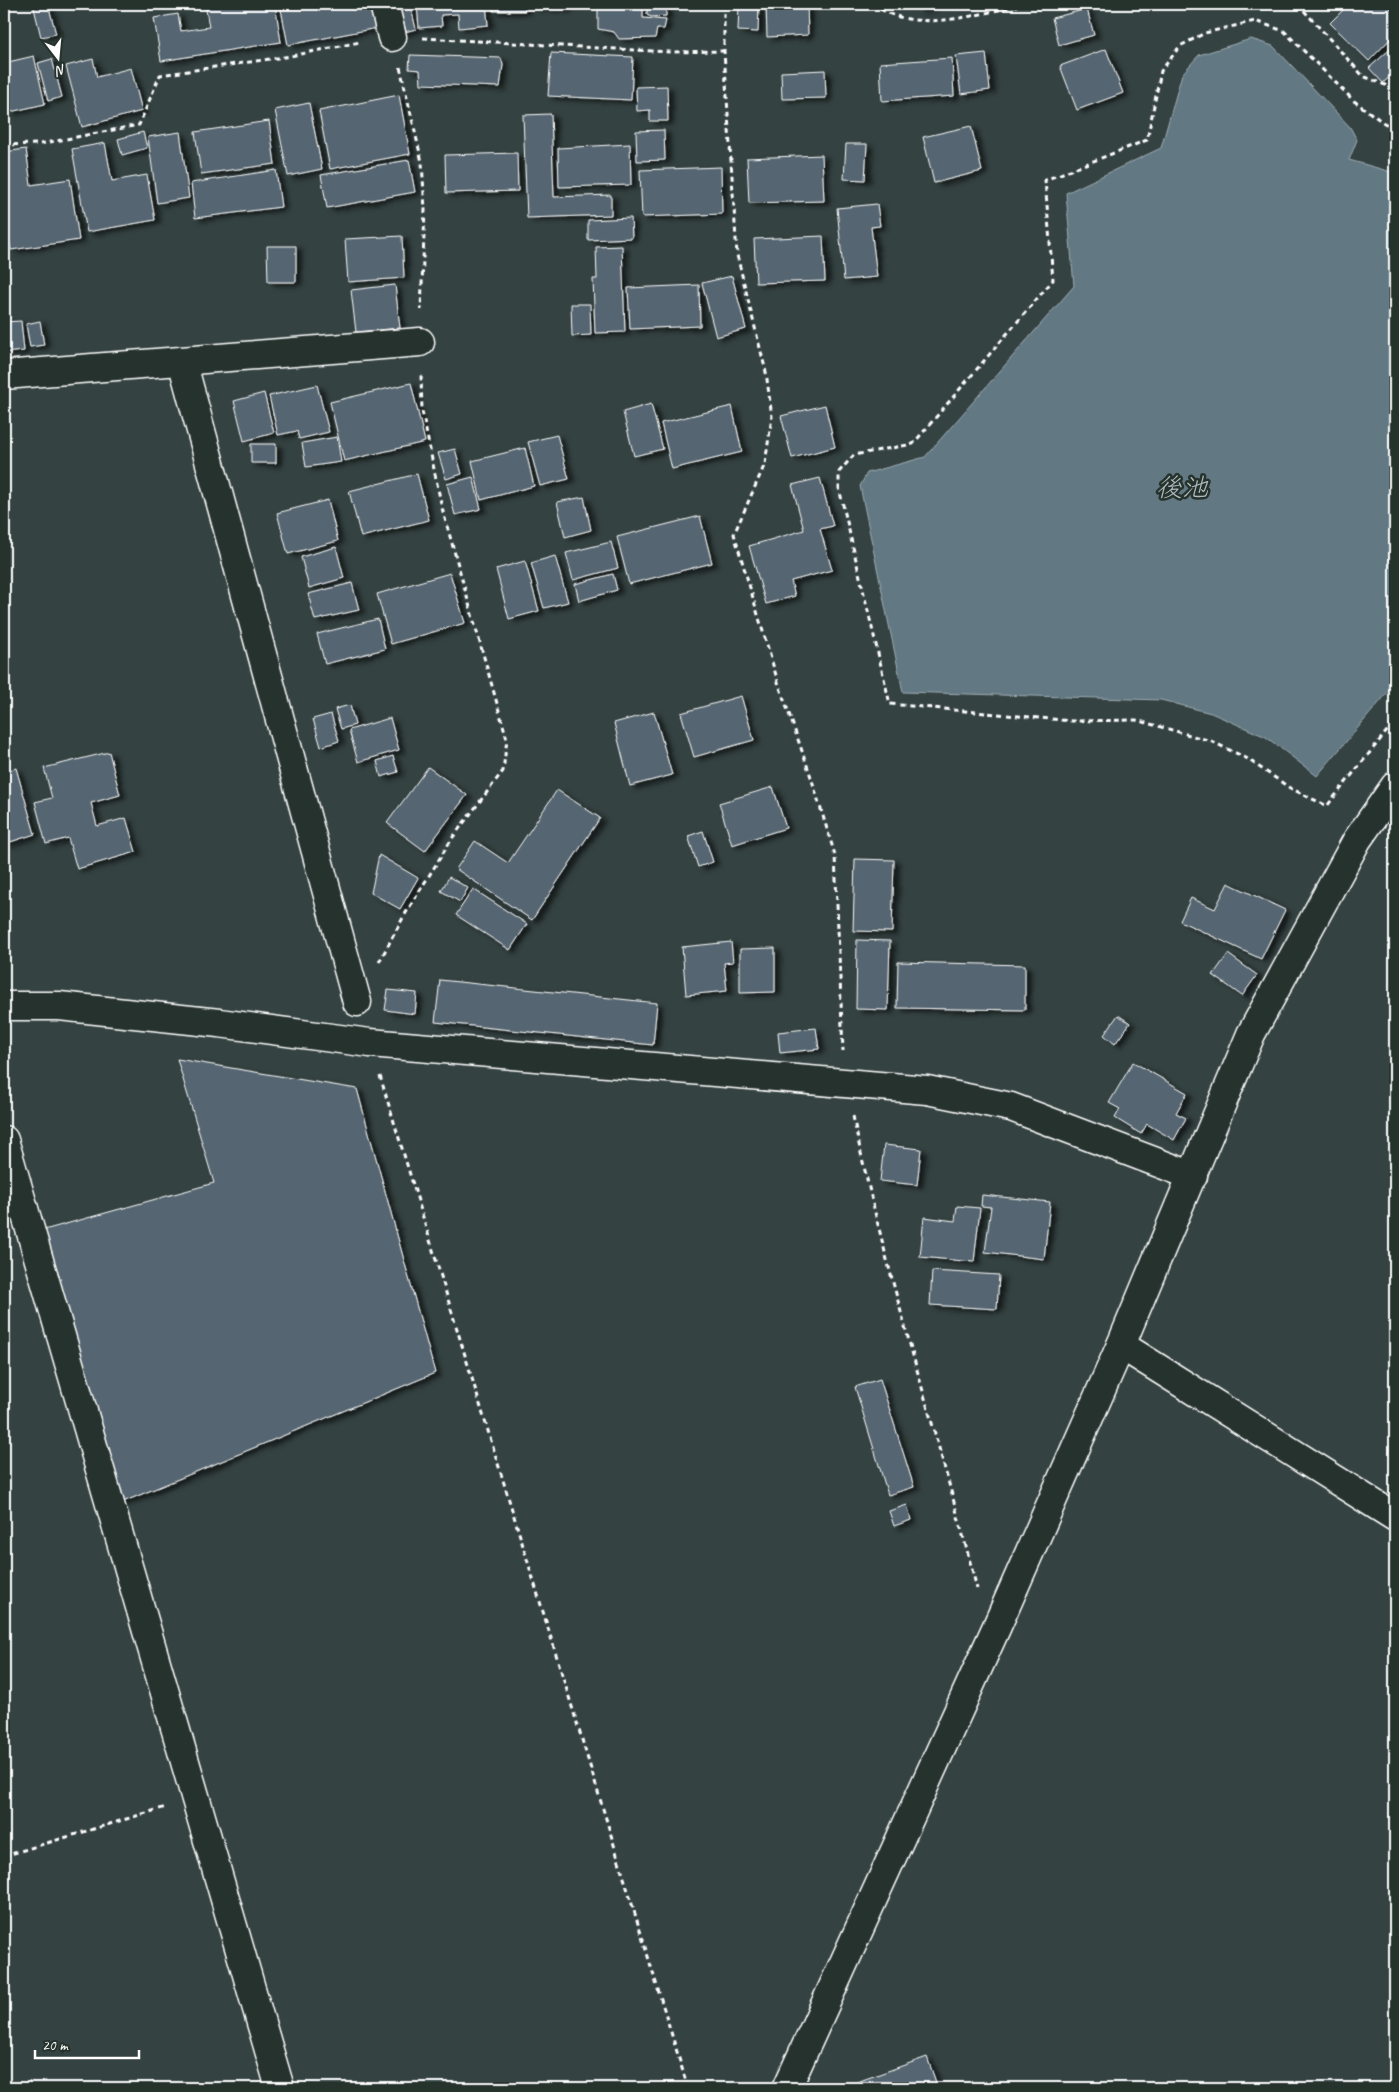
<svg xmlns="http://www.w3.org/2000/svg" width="1399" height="2092" font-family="Caveat,'Klee One',sans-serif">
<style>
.water{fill:#627883;stroke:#a1aeb5}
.building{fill:#546571;stroke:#fff;filter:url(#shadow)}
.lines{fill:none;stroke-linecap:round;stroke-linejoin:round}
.minor-casing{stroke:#fff;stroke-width:31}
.tertiary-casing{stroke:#fff;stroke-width:31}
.path{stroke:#fff;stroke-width:3;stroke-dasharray:5 4;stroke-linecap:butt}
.minor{stroke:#26332d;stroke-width:28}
.tertiary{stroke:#26332d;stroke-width:28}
.labels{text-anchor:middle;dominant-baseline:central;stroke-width:5;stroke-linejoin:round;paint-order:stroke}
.water-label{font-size:26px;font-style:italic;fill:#b0bcc1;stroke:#26332d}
</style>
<defs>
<filter id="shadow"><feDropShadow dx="5.5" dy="3" stdDeviation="2.5" flood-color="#0009"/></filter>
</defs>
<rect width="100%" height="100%" fill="#344241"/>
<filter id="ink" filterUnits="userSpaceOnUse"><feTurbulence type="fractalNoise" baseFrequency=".02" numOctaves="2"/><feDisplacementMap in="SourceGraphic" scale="10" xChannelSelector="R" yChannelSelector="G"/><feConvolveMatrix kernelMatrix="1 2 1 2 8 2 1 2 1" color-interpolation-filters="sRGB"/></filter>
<g filter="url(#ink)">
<path class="water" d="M1251 39 1273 46 1350 127 1357 140 1349 160 1395 173V684L1317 776 1266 737 1211 713 1161 700 903 692 860 486 867 473 925 457 1074 286 1066 193 1161 148 1182 74 1199 55Z"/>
<path class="building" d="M33 4H48L56 34 41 37Z
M205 4H275L281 42 161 61 154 18 178 14 181 31 209 27Z
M280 4H373L377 28 288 45Z
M390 4H410L416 29 397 34Z
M417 4H486L488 25 459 28 458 14 441 15 442 26 419 28Z
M493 4H525V11H493Z
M534 4H567V9L533 7Z
M598 4H643V18L666 20 664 29H657L655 38 619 39 614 32 598 29Z
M647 4H666V16L651 17 647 15Z
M739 4H759L758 32 738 31Z
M766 4H807L808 35 767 37Z
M917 4H933L934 6 918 10Z
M1349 4H1386L1395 13V34L1369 61 1330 23Z
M1087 9 1094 35 1059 45 1052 18Z
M1395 45V72L1383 83 1369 68Z
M1106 49 1123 93 1077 110 1060 66Z
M551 53 633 57 631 100 548 96Z
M986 53 990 90 961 94 956 56Z
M410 55 501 58 503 65 500 87 421 84 420 70 409 69Z
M34 56 45 104 10 112 4 87V63Z
M952 58 954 96 882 101 880 63Z
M52 59 62 97 48 101 38 63Z
M93 59 97 77 131 68 142 111 82 127 66 66Z
M825 70 826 98 782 99 781 72Z
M667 86 668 121H650V110L637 111 636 87Z
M399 95 410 154 330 169 319 111Z
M309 103 322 169 288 176 275 110Z
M551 114 554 197 611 195V215L527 218 523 115Z
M269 121 275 164 201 174 195 132Z
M971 126 982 171 934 183 923 137Z
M664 130 665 160 637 161 636 131Z
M143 132 147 148 122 155 118 139Z
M180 132 189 198 157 203 148 137Z
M105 143 112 181 147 175 155 220 87 232 72 149Z
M630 144 631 185 559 187 558 148Z
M846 144H867L865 180 844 179Z
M26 149 31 185 70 179 79 240 11 250 4 205V152Z
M517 153 518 191 446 193 445 155Z
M822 155 824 201 749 203 747 158Z
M409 160 415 192 327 208 321 175Z
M721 167 722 214 642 217 640 170Z
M276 170 281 207 195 218 191 183Z
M877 204 880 226 871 227 877 277 844 280 837 208Z
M631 218 632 238 588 240V220Z
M402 236 404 278 348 282 345 239Z
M823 236 825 281 756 283 754 239Z
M267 246H296V282H268Z
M622 246 625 332 595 333 593 279H597L596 247Z
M732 276 746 329 716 337 702 283Z
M395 285 400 328 356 332 351 290Z
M699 285 700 326 630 329 628 288Z
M571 304H590L591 335 572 336Z
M21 321 24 351 4 353V322Z
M40 321 44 345 30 347 26 324Z
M411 383 425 442 344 461 330 402Z
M317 385 329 432 299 439 297 431 278 435 269 396Z
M264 393 274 433 244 441 234 401Z
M651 404 663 449 634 456 623 412Z
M825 405 835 447 792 458 781 416Z
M732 406 742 452 672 469 661 423Z
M557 435 569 479 540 486 528 442Z
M337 437 341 462 306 467 302 443Z
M251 444H276V463H251Z
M525 448 534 486 481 500 472 461Z
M455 449 462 474 446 479 438 453Z
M417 474 429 520 361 537 349 491Z
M473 477 481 509 455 515 447 484Z
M820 478 833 526 820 529 832 570 791 581 795 596 766 604 749 546 804 530 792 485Z
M584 497 591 530 565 537 557 502Z
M328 500 338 541 288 554 277 513Z
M700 516 712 563 629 584 617 537Z
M611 542 618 568 573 580 566 553Z
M336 547 344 578 309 588 301 557Z
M555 556 568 602 544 608 531 563Z
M525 561 539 611 509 619 496 569Z
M450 573 465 623 391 644 377 594Z
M613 574 617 590 579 601 575 584Z
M352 583 359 610 315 620 308 594Z
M378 619 385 649 325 664 317 634Z
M741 696 754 740 694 757 681 713Z
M350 705 355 725 341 729 335 709Z
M654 712 672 775 630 786 614 723Z
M331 714 339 741 321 747 313 719Z
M390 718 399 750 358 762 349 730Z
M109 752 120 795 91 803 97 826 126 818 136 852 77 869 68 838 46 844 35 802 52 798 44 768Z
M393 756 398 772 381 777 377 761Z
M428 767 467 795 425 851 387 823Z
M16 768 35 834 4 844V772Z
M773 787 786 828 732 845 719 803Z
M557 790 600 818 532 920 456 869 475 841 508 863Z
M703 831 713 862 698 867 688 836Z
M379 855 418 878 400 909 371 893Z
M855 859 894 860 892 932 853 931Z
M449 877 468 888 460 902 441 891Z
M1228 883 1285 910 1261 959 1180 921 1191 898 1215 909Z
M473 889 527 924 510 950 456 915Z
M857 940 890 941 888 1010 856 1009Z
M731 942 733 962 724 963 727 991 686 995 682 947Z
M775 948V992L740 993V949Z
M1228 954 1257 975 1242 996 1213 975Z
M898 962 1025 965V1010L897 1008Z
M440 980 657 1003 653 1045 435 1022Z
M388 990 417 993 415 1014 385 1010Z
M1118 1015 1130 1023 1115 1044 1104 1035Z
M816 1028 819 1049 780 1053 778 1032Z
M177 1059 357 1089 435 1373 118 1504 44 1230 214 1183Z
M1133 1062 1187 1093 1176 1113 1186 1118 1174 1140 1147 1124 1141 1134 1115 1118 1120 1109 1109 1103Z
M884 1145 921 1149 917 1185 880 1181Z
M982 1195 1050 1202 1044 1259 985 1252 991 1207 981 1206Z
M957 1206 980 1208 974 1262 920 1257 924 1217 955 1221Z
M932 1271 999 1275 997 1309 930 1305Z
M880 1379 914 1487 888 1495 855 1387Z
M907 1505 911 1520 894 1526 889 1511Z
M927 2057 938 2088H844L843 2087Z"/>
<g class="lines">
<defs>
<path id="minor" d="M384 4 392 37
M182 361 357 1002
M4 375 420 342
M4 1006H59L219 1023 370 1043 927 1090 1011 1107 1193 1176
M4 1140 280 2088
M1121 1345 1395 1517"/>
<path id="tertiary" d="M787 2088 997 1626 1121 1345 1251 1034 1357 840 1395 786"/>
</defs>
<use href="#minor" class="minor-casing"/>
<use href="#tertiary" class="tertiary-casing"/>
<path class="path" d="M724 4V51L737 255 766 372 772 417 765 464 734 534 778 682 811 777 835 855 843 1051
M873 4C915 36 978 14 1024 4
M1298 4 1363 76 1395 89
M423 38 670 52 724 51
M400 67 422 162 425 210 421 310
M1395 128 1384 123 1354 101 1284 31 1255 21 1205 33 1180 46 1161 71 1147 140 1045 180 1053 280 913 444 854 455 839 472V488L890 704 1072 721 1136 720 1211 741 1246 758 1290 788 1327 806 1395 721
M4 145 40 144 139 125 160 75 291 56 360 42
M379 962 404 916 453 837 503 771 507 739 442 508 422 411 421 374
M380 1076 688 2088
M853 1116C886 1276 937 1431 977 1589
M4 1856 166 1807"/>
<use href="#minor" class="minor"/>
<use href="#tertiary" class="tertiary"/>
</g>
</g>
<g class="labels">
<g class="water-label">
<text x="1182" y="487">後池</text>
</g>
</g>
<rect width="1399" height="2092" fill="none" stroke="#26332d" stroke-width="20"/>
<rect x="10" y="10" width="1379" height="2072" fill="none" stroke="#fff" stroke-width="2" filter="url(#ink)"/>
<g transform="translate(58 58) rotate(164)" stroke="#26332d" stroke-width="4" paint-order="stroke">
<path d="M0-4L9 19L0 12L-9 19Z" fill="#ffffff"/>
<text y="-8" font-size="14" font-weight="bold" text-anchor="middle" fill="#ffffff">N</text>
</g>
<path d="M35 2050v8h104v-8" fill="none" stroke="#ffffff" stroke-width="2.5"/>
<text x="42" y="2050" font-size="15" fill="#ffffff" stroke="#26332d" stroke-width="4" paint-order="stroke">20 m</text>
</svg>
